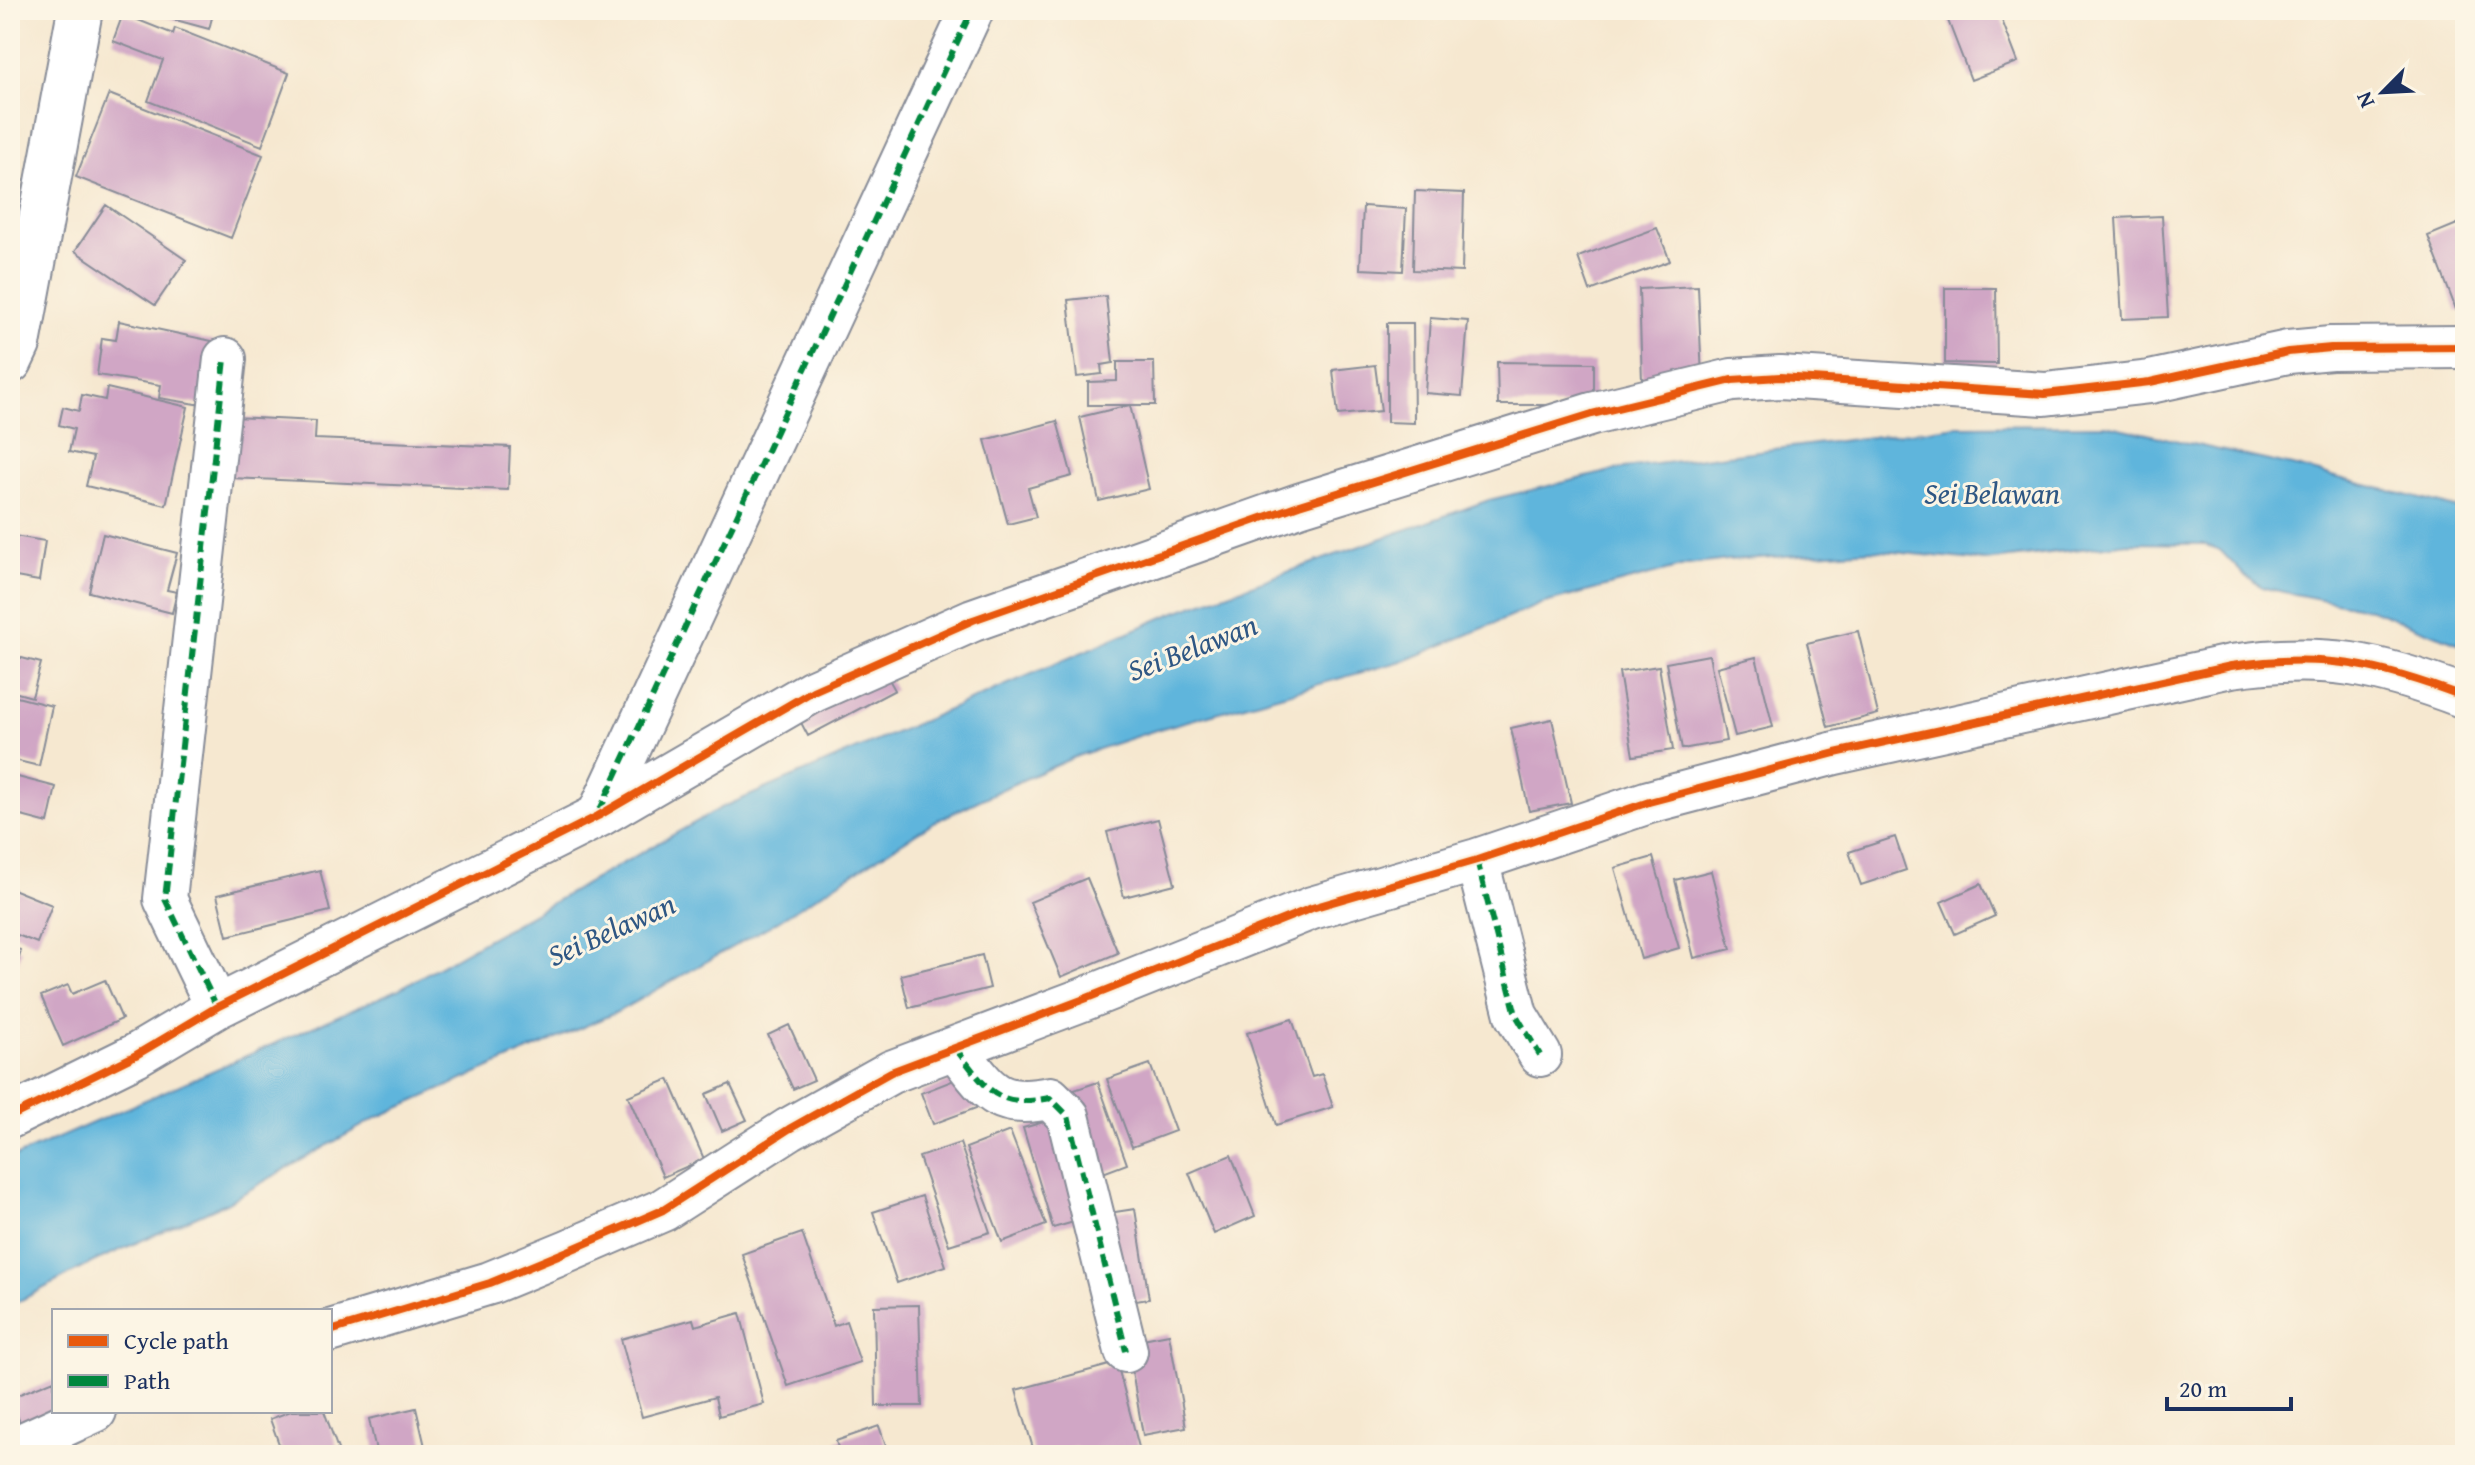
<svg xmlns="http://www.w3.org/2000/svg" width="2475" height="1465" font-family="'Gentium Book Plus',serif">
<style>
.water{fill:#5fb5dc;stroke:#3d729d;stroke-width:2}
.building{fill:#d0a6c5}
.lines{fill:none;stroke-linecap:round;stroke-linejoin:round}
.street-casing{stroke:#888c97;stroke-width:46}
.primary-casing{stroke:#888c97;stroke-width:48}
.street{stroke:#fff;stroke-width:42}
.primary{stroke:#fff;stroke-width:44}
.quiet{stroke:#00873e;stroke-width:6;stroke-dasharray:12 6;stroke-linecap:butt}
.cycleway-casing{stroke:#fcf5e5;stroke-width:13}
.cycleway{stroke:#e8590c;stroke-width:8}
.labels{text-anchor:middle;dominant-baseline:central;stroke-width:6;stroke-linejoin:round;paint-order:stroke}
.water-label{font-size:30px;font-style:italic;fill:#2f5784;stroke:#fcf5e5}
</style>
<rect width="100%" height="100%" fill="#fcf5e5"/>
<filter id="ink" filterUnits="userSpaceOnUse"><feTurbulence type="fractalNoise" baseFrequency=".0125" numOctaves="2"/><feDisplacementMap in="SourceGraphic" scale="16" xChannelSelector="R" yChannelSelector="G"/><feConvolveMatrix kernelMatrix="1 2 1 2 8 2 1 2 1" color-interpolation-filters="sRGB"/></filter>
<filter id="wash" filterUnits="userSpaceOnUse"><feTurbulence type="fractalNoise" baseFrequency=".006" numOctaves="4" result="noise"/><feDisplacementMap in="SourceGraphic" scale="32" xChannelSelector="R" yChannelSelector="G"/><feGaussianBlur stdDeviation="1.8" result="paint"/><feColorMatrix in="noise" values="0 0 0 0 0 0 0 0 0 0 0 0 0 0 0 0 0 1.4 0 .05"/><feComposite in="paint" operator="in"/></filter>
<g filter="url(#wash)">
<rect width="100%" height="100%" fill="#f6e8d0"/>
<path class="water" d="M2106 425 2292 466 2465 510V646L2371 609 2264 588 2245 576 2220 550 2203 544 2129 543 1985 561 1873 550 1728 560 1688 565 1541 604 1409 659 1159 729 1077 756 1009 786 934 822 773 924 617 1012 376 1118 226 1203 93 1262 10 1306V1159L397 990 721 808 1173 613 1489 500 1624 468 1958 426Z"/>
<g id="blocks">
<path class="building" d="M139 10H214L209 29Z
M1944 10H1998L2018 62 1971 80Z
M123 14 173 34 175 28 289 73 262 146 148 101 163 60 113 41Z
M109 94 263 155 231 238 76 177Z
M1415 191 1464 193 1462 272 1413 270Z
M106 205 186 260 155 305 75 251Z
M1363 206 1406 209 1403 271 1360 269Z
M2162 216 2168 317 2122 319 2116 218Z
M2462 222 2465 309 2457 312 2428 236Z
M1657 228 1670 261 1590 291 1578 257Z
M1698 286 1702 379 1642 382 1639 289Z
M1945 288H1996L1997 364 1945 363Z
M1106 296 1113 363 1101 365 1102 374 1077 377 1068 300Z
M1430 318 1468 321 1462 396 1425 393Z
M119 321 212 341 202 405 159 398 161 385 97 375 102 338 116 340Z
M1387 323H1413L1414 423 1387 422Z
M1117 362H1154L1155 405H1088V382L1117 381Z
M1497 362 1594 363V405H1498Z
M1375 365 1381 411 1338 415 1333 370Z
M107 388 188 407 166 505 86 486 93 457 69 452 74 429 59 425 63 407 79 411 82 395 105 400Z
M1130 405 1149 489 1099 501 1080 417Z
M233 417 316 421 315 439 510 447 508 490 231 478Z
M1057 421 1072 476 1028 488 1036 517 1008 524 985 440Z
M103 534 177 553 167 590 177 592 172 613 89 592Z
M14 536 45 541 39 581 10 576Z
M1858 631 1878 714 1828 727 1807 643Z
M10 655 41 663 32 697 10 691Z
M1709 655 1726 741 1682 749 1666 663Z
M1756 657 1773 727 1735 736 1717 667Z
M1659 666 1673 750 1633 756 1619 672Z
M882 667 895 690 808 736 796 713Z
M13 696 52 706 39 766 10 759Z
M1552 719 1571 803 1529 811 1511 728Z
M10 775 56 787 48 823 10 813Z
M1158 819 1175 884 1124 897 1107 832Z
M1895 837 1906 870 1861 885 1849 852Z
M1653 857 1679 948 1641 959 1615 868Z
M320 870 330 911 227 936 217 895Z
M1711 871 1731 949 1694 958 1675 880Z
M1087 878 1118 953 1061 977 1030 902Z
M1981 884 1995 916 1955 934 1941 902Z
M10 888 52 905 37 943 10 932Z
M10 948 21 950 11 990H10Z
M982 955 990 988 909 1008 901 975Z
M105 980 122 1019 63 1046 41 996 68 985 72 994Z
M1292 1019 1312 1077 1322 1074 1333 1107 1276 1125 1247 1033Z
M789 1025 814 1080 793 1089 768 1035Z
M1150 1064 1175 1131 1132 1147 1107 1079Z
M967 1075 979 1107 933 1124 921 1093Z
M669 1079 704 1159 663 1177 628 1096Z
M1098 1082 1127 1164 1095 1176 1065 1093Z
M730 1084 747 1120 722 1131 706 1094Z
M1058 1118 1088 1218 1053 1228 1023 1128Z
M1010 1131 1046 1225 1002 1242 966 1148Z
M960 1143 990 1232 949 1245 919 1157Z
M1231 1155 1255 1216 1214 1234 1189 1173Z
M922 1196 946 1266 897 1283 873 1212Z
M1135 1209 1149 1299 1116 1304 1102 1214Z
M802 1233 834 1326 846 1321 860 1362 788 1386 742 1254Z
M919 1305 922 1406H876L874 1306Z
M740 1313 764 1404 719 1416 715 1397 642 1417 621 1339 693 1319 695 1326Z
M1169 1334 1186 1427 1143 1435 1127 1342Z
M1117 1363 1141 1455H1079L1077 1447 1035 1455 1016 1390Z
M54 1380V1411L23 1430 10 1398Z
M416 1408 427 1455H377L369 1419Z
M291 1411H324L340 1455H283L270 1419Z
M879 1426 889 1455H840L836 1441Z
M471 1448 473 1455H447V1454Z"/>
</g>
</g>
<g filter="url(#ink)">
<use href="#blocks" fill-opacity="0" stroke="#888c97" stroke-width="2"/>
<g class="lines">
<defs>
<path id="street" d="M598 816 972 10
M1477 860 1516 1015 1540 1055
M217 1007 165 899 225 359
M955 1048C988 1089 994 1109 1050 1098L1068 1116 1126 1351
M10 1117 136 1055 217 1007 598 816 813 691 973 620 1299 505 1592 414 1732 380 1780 377 2045 394 2150 382 2288 352 2331 348 2465 347
M330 1331 490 1283 568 1251 663 1210 789 1129 891 1072 1087 998 1312 908 1477 860 1649 802 1835 753 2231 666C2324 652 2378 664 2465 697
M10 1450 95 1411"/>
<path id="primary" d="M10 361 18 344 80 10"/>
</defs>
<use href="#street" class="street-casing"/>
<use href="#primary" class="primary-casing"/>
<use href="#street" class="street"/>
<use href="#primary" class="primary"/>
<path class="quiet" d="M599 812 972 10
M1477 860 1516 1015 1540 1055
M217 1007 165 899 225 359
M955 1048C988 1089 994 1109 1050 1098L1068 1116 1126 1351"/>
<defs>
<path id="cycleway" d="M10 1117 136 1055 217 1007 598 816 813 691 973 620 1299 505 1592 414 1732 380 1780 377 2045 394 2150 382 2288 352 2331 348 2465 347
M330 1331 490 1283 568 1251 663 1210 789 1129 891 1072 1087 998 1312 908 1477 860 1649 802 1835 753 2231 666C2324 652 2378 664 2465 697"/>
</defs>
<use href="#cycleway" class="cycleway-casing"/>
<use href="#cycleway" class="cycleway"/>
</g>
</g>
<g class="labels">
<g class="water-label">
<text x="1992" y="493">Sei Belawan</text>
<text transform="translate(1192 647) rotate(-21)">Sei Belawan</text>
<text transform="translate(611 929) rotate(-24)">Sei Belawan</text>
</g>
</g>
<rect width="2475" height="1465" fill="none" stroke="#fcf5e5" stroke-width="40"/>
<rect x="52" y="1309" width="280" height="104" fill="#fcf5e5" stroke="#a2a6af" stroke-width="2"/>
<rect x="68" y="1335" width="40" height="12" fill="#e8590c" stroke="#a2a6af" stroke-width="2"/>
<text x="124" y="1349" font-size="24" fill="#1b2f5e">Cycle path</text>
<rect x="68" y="1375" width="40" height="12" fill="#00873e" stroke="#a2a6af" stroke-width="2"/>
<text x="124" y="1389" font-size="24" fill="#1b2f5e">Path</text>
<g transform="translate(2383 92) rotate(246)" stroke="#fcf5e5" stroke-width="6" paint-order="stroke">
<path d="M0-6L14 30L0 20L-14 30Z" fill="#1b2f5e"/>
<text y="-12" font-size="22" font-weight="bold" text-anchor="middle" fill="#1b2f5e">N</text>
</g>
<path d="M2167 1397v12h124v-12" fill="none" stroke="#1b2f5e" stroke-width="4"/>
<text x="2179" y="1397" font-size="24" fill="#1b2f5e" stroke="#fcf5e5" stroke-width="6" paint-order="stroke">20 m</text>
</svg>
